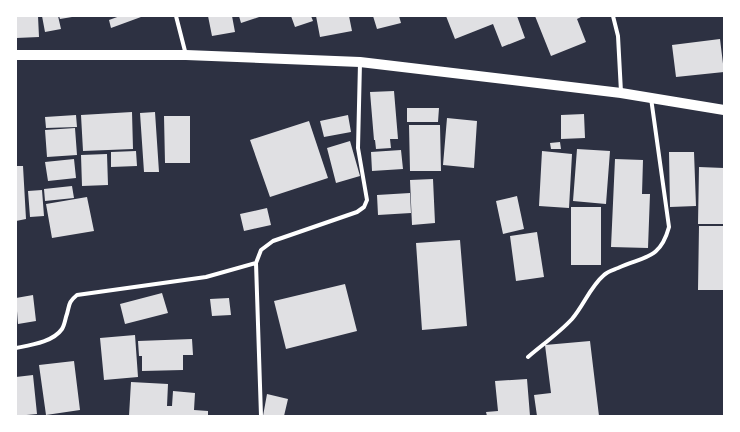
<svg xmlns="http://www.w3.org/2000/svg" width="740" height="432" font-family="Roboto,sans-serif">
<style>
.building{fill:#e0e0e3}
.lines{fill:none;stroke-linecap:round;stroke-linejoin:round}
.minor{stroke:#fff;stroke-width:4}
.primary{stroke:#fff;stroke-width:10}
</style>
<rect width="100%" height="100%" fill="#2d3142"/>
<path class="building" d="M38 16 39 37 16 38V17Z
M42 16H58L61 29 45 32Z
M59 16H72V17L60 19Z
M120 16H141V17L111 28 109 20Z
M208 16H232L235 32 212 36Z
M239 16H262L241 23Z
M291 16H311L313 21 295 27Z
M316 16H349L352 31 320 37Z
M373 16H399L401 23 377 29Z
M446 16H517L525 38 502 47 493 24 455 39Z
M535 16H583L577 19 586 42 551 56Z
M720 39 724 72 676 77 672 45Z
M394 91 398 139H390L391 148 376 149 375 140H374L370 92Z
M407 108H439L438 122H407Z
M132 112 133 149 83 151 81 115Z
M155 112 159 172H144L140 113Z
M584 114 585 138 561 139V115Z
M76 115 77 127 46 128 45 117Z
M348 115 351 132 324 137 320 121Z
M164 116H190V163H165Z
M447 118 477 121 474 168 443 165Z
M309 121 328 178 270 197 250 140Z
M409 125H440L441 171H410Z
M75 128 77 155 47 157 45 130Z
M350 141 360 176 336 183 327 148Z
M560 142 561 149H551L550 143Z
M577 149 610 151 606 204 573 201Z
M401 150 403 169 372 171 371 152Z
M136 151 137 166 111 167V152Z
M542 151 572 154 569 208 539 206Z
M669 152H694L696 206 670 207Z
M107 154 108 185 82 186 81 155Z
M74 159 76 178 48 181 45 162Z
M615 159 643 160 642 194H650L648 248 611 247Z
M16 166H23L26 219 16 221Z
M699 167 724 168 723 224H698Z
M433 179 435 223 412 225 410 180Z
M72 186 74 198 45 201 44 189Z
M42 190 44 216 30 217 28 191Z
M410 193 411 213 378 215 377 195Z
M517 196 524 229 503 234 496 201Z
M87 197 94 231 52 238 46 204Z
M571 207H601V265H571Z
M267 208 271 225 244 231 240 214Z
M699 226H724V290H698Z
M537 232 544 277 516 281 510 236Z
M460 240 467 326 422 330 416 243Z
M345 284 357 331 286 349 274 301Z
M162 293 168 313 125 324 120 304Z
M33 295 36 321 18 324 16 298Z
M229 298 231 315 212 316 210 299Z
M135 335 138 377 104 380 100 338Z
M192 339 193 355H183V370L142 371V356H139L138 341Z
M590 341 599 416H537L534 395 551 393 545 345Z
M74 361 80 410 46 415 39 365Z
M33 375 37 414 16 416V377Z
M527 379 530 416H487L486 412 498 411 495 381Z
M131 382 168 384 167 406H172L173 391 195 393 194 410 208 411V416H129Z
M267 394 288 399 284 416H263Z"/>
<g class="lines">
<path class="minor" d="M176 16 186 55
M613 16 618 36 621 92
M256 263 261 250 273 241 357 212 364 207 367 200 358 148 360 63
M16 348C31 345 53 342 62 329 64 326 65 321 66 317 70 306 67 303 77 295L206 277 256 263 261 416
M528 357C542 345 559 333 572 319 584 305 590 287 604 275 608 271 613 270 618 268 644 256 660 260 669 227L651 98"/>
<path class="primary" d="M16 55H186L360 62 621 93 724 110"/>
</g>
<rect width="740" height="432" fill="none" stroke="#ffffff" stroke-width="34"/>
</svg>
